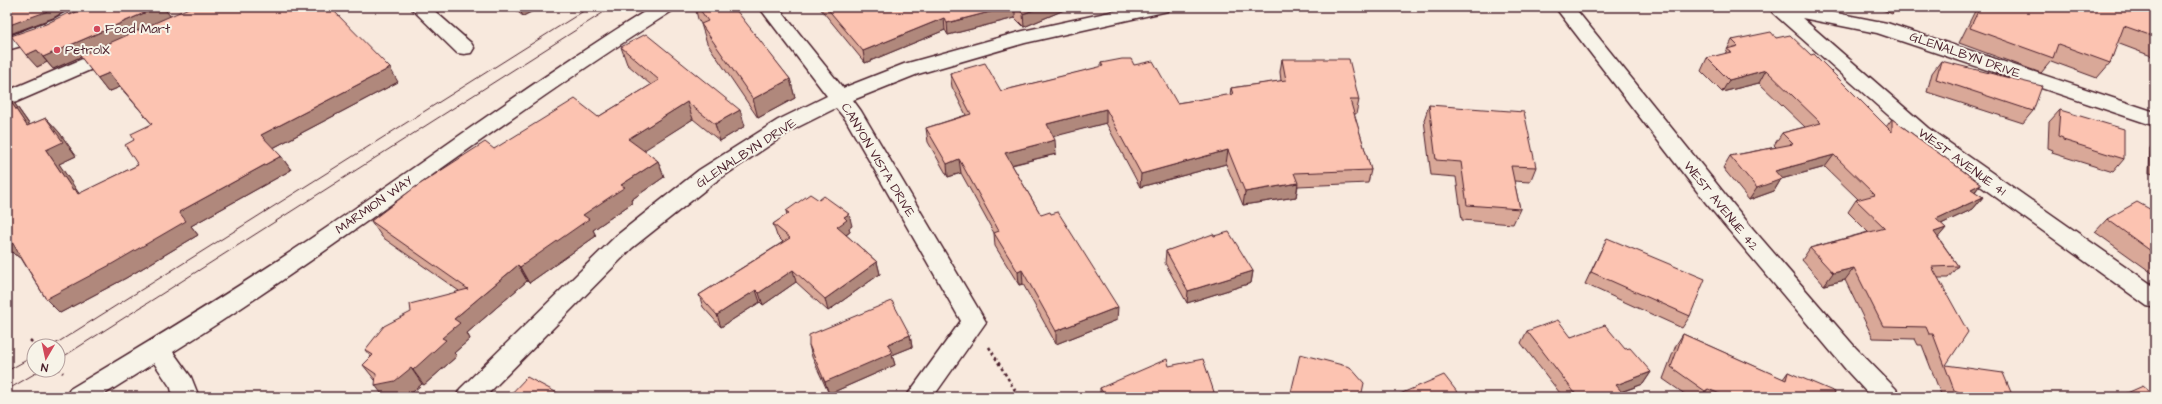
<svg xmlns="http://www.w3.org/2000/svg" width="2162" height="404" font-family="'Architects Daughter',sans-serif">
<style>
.built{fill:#f9ded0}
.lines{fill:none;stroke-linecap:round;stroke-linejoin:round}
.minor-casing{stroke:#4a1f2b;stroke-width:3}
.path{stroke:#4a1f2b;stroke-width:2.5;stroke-dasharray:3 3;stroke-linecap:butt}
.minor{fill:#f7f3e8;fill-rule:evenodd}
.tram{stroke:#4a1f2b;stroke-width:1}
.wall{fill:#d9a898;stroke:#4a1f2b}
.shaded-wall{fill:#b0887c;stroke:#4a1f2b}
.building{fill:#fcc3b1;stroke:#4a1f2b}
.poi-dot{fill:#d1495b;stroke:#f7f3e8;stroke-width:1.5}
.labels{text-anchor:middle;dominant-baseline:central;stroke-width:4;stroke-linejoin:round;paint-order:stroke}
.poi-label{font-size:13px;fill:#4a1f2b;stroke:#f7f3e8;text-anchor:start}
.street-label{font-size:13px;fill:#4a1f2b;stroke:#f7f3e8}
</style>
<rect width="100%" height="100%" fill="#f8e9dd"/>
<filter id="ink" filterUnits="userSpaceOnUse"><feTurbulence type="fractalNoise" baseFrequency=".025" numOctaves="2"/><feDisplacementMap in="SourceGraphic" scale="8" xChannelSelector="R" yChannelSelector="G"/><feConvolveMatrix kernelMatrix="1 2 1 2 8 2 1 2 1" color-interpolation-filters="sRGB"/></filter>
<g filter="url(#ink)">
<path class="built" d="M7 7H206L7 94Z"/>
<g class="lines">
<defs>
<path id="minor" d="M75 7H95C82 28 31 44 7 50V37L54 19Z
M410 7H430L471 43 474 48 471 53 464 54 457 53Z
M652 7H674L672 11C501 119 344 245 173 352L191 377 199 397H173L171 388 154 363 100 397H66L70 389C154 339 238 288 319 233 430 158 537 78 652 7Z
M759 7H778L843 88 904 64 1023 31 1133 7H1170L1168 11 1025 43 918 74 853 100 861 111 986 322 933 397H906L961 321 846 120 836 108 792 130 715 182 632 248 485 397H456L460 389 616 236 699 170 778 120 827 96Z
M1555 7H1574L1753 229 1855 347 1896 389 1900 397H1871L1848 372 1706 203Z
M1770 7H1806L1887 23 2155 112V126L1877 33 1802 18 1928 128 2155 287V308L2147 306 1914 138 1773 13Z
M113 46 120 47 123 52 120 57 7 106V91Z"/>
</defs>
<use href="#minor" class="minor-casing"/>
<path class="path" d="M30 340 36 346
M989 347 1019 397
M58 368 63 373"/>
<use href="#minor" class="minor"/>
<path class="tram" d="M52 346 590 7
M58 360 612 7
M7 371 34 356
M7 390 41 370"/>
</g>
<path class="wall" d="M87 7H163L170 16 398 82 273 148 281 156 291 170 191 226 198 235 126 278 60 313 46 299 21 258H20L16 255H15L7 247V95L15 104 30 125 46 118 59 132 76 156 59 164 79 194 138 165 134 140 152 124 120 87 108 92 81 57 53 69 47 62 37 67 46 24Z
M511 7H541L523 16Z
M695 7H732L790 79 795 98 758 118 707 43 701 24 698 19Z
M819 7H1071L1024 27 1015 18 948 35 945 30 865 63Z
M1876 7H1899L1892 14Z
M1977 7H2148L2154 9 2155 8V55L2154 57 2117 43 2110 63 2097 78 2051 61 2041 73 1959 43Z
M1776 38 1811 55 1886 127 1892 119 1981 184 1975 192 1983 197 1973 209 1941 224 1946 228 1938 237 1958 266 1948 278H1938L1946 365 2013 397H1942L1922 345H1918L1915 339 1873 338 1845 280 1824 285 1802 260 1810 248 1868 232 1848 212 1856 200 1858 199 1825 167 1781 179 1774 191 1749 200 1723 168 1730 156 1776 147 1774 145 1782 133 1805 127 1759 83 1722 92 1701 71 1707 58 1725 54 1732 40Z
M621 47 745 126 720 141 693 119 643 150 658 161 664 177 631 200 632 203 593 230 596 236 529 283 527 281 467 333 470 339 454 353 457 356 424 385 422 384 407 397 375 380 363 365 371 357 365 350 459 291 382 237 371 221 494 149 598 117 651 85 627 64Z
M1282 59 1359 100 1356 114H1354L1371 170 1368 183 1298 186 1296 197 1243 205 1226 164 1140 187 1106 123 1053 136 1056 154 1012 165 1041 215 1117 320 1056 344 1023 284 1019 285 995 246 994 233 961 173 948 177 928 142 926 128 966 115 952 87 950 73 1001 91 1101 67V63L1134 65 1177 103 1230 95 1231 88 1281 81 1280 72Z
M1941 61 2033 111 2023 123 1927 92 1932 73Z
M1429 105 1536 167 1530 182 1514 181 1520 209 1513 224 1462 220 1456 177 1431 175 1424 120Z
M2060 110 2124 159 2113 172 2052 153 2053 150 2048 148 2049 122Z
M2155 142V174L2149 173 2150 148Z
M786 211 852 226 849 228 850 232 846 235 877 262 880 274 828 311 796 282 763 305 760 302 721 327 703 307 699 295 783 242 777 236 773 224 787 215Z
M2155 212V275L2095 232 2107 219Z
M1214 236 1253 271 1251 283 1187 303 1165 263 1166 251Z
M1601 250 1690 316 1682 328 1585 284Z
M1527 331 1571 337 1625 349 1651 372 1643 384 1622 392 1626 397H1563L1521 343Z
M1683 334 1783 379 1788 372 1834 397H1689L1663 379 1676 345Z
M910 335 912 347 892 355 895 365 829 394 812 357 809 345Z
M1100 388 1215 395V397H1100Z"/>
<path class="shaded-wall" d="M54 7H65L67 10 53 18 10 34 7 31V26Z
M158 7H163L171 17 53 69 43 57Z
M518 7H541L523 16Z
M1009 7H1015V18L948 35 947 23Z
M1041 7H1071L1024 27 1023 14Z
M1897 7H1899L1892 14Z
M944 18 945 30 865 63 863 51Z
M37 50 47 62 37 67 26 55Z
M390 68 398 82 271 149 261 135Z
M1766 70 1759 83 1722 92 1729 80Z
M109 73 120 87 108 92 97 78Z
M790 79 795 98 758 118 753 99Z
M7 95 15 104 40 140 27 126 7 96Z
M687 102 693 119 635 156 628 139Z
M1106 109V123L1048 138 1047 124Z
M740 110 745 126 720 141 715 124Z
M46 118 59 132 76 156 59 164 78 192 88 203 73 190 46 150Z
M1055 140 1056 154 1006 166 1005 153Z
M1228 150 1226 164 1140 187 1141 174Z
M1834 155 1825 167 1781 179 1774 191 1749 200 1757 188 1775 171Z
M281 156 291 170 191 226 198 235 126 278 60 313 46 299 179 212Z
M959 159 961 173 948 177 947 164Z
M658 161 664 177 631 200 632 203 593 230 596 236 529 283 520 267 583 215 621 185Z
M1298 183 1296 197 1243 205 1245 192Z
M1981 184 1971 196V189Z
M1983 197 1973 209 1926 231 1936 219Z
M849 214 852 226 849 228 850 232 840 239 837 227 844 217Z
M1946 228 1936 240 1934 232Z
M12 242 26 256 20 258 16 255H15L7 247V243Z
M877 262 880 274 828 311 825 299Z
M518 265 527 281 467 333 470 339 454 353 457 356 424 385 413 370 442 338 454 319Z
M1854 268 1845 280 1824 285 1833 273Z
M793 270 796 282 763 305 759 293Z
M1022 270 1023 284 1019 285 1018 272Z
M1253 271 1251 283 1187 303 1188 291Z
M756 290 760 302 721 327 717 315Z
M1118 307 1117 320 1056 344V331Z
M910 335 912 347 892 355 895 365 829 394 825 382 888 344Z
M411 368 422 384 407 397H384L375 385Z
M1651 372 1643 384 1609 396 1616 385Z
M1708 389 1702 397H1701L1705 391Z
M1215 395V397H1204Z"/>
<path class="building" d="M7 7H54L48 11 7 26Z
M87 7H158L43 57 37 50 26 55 11 36 46 24 68 13 70 15Z
M191 7H330L390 68 261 135 281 156 179 212 186 221 112 264 46 299 12 242 7 244V96L27 126 46 118 63 142 46 150 73 190 75 189 78 194 138 165 125 145 134 140 131 134 152 124 109 73 97 78 80 56Z
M698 7H732L734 11 736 10 790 79 753 99 701 24 708 21Z
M826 7H1009L947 23 944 18 863 51Z
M1016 7H1041L1023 14Z
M1980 7H2148L2155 9V37L2124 26 2110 63 2058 44 2053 58 1970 28Z
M1771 32 1776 38 1790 35 1811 55 1814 54 1892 132V119L1981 184 1971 189 1983 197 1936 219 1946 228 1934 232 1958 266 1932 267 1968 332 1946 365 2003 373 2013 397H1961L1959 392 1954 390 1933 334H1929L1926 327 1883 326 1854 268 1833 273 1810 248 1885 228 1856 200 1875 195 1834 155 1775 171 1782 179 1757 188 1730 156 1793 144 1782 133 1821 123 1766 70 1729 80 1707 58 1731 52 1727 49 1738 46 1732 40Z
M646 34 740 110 715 124 687 102 628 139 658 161 621 185 625 187 583 215 589 219 520 267 518 265 454 319 460 323 442 338 446 340 413 370 411 368 395 381 375 385 376 374 363 365 373 355 365 350 384 326 411 312 410 304 468 289 371 221 414 188 485 142 494 149 575 99 598 117 659 80 621 47Z
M1122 59H1131L1134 65 1153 61 1177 103 1233 94 1231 88 1286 80 1282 59H1349L1359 100H1350L1371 170 1294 173 1298 183 1245 192 1228 150 1141 174 1106 109 1047 124 1055 140 1005 153 1041 215 1050 212 1051 214 1058 212 1118 307 1056 331 1022 270 1018 272 994 233 999 231 959 159 947 164 926 128 971 114 950 73 985 63 1001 91 1103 66 1101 63Z
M1941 61 2042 86 2033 111 1936 79Z
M1429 105 1524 112 1536 167 1511 166 1520 209 1467 205 1461 162 1436 160Z
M2060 110 2124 129V159L2063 140V138L2058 136Z
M810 194 819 200 824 196 849 214 844 217 847 220 837 227 877 262 825 299 793 270 759 293 756 290 717 315 699 295 790 238 773 224 789 213 786 211Z
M2137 202 2155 212V254L2107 219Z
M1229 232 1253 271 1188 291 1166 251 1213 234 1214 236Z
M1607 238 1705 279 1690 316 1591 272Z
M892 301 910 335 888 344 892 353 825 382 809 345V335Z
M1558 320 1571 337 1605 325 1625 349 1630 348 1651 372 1616 385 1626 397H1578L1527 331Z
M1683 334 1786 380 1788 372 1835 392 1834 397H1727L1708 389 1705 391 1671 367Z
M1300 354 1350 367 1364 383 1361 397H1290Z
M1167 359 1169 366 1203 359 1215 395 1204 397H1106L1100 388Z
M1444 375 1461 397H1393Z
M527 377 565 397H508Z
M2143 386 2155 396V397H2118Z"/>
</g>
<g class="poi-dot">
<circle cx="97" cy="29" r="4"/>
<circle cx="57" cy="50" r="4"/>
</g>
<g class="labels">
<g class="poi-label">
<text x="105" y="29">Food Mart</text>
<text x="65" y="50">PetrolX</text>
</g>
<g class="street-label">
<text transform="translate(1965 55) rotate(19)">GLENALBYN DRIVE</text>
<text transform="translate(746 153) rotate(-33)">GLENALBYN DRIVE</text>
<text transform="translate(878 160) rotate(59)">CANYON VISTA DRIVE</text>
<text transform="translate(1962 162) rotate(36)">WEST AVENUE 41</text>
<text transform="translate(374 205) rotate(-35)">MARMION WAY</text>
<text transform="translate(1721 206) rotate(51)">WEST AVENUE 42</text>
</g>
</g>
<rect width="2162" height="404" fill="none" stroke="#f7f3e8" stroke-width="24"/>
<rect x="12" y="12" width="2138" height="380" fill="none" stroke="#4a1f2b" stroke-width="1.5" filter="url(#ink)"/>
<g transform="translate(46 358) rotate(189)"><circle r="19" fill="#f7f3e8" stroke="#b29e9c"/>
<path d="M0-3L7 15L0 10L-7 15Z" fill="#d1495b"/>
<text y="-6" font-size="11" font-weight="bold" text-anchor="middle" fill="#4a1f2b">N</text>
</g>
</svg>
